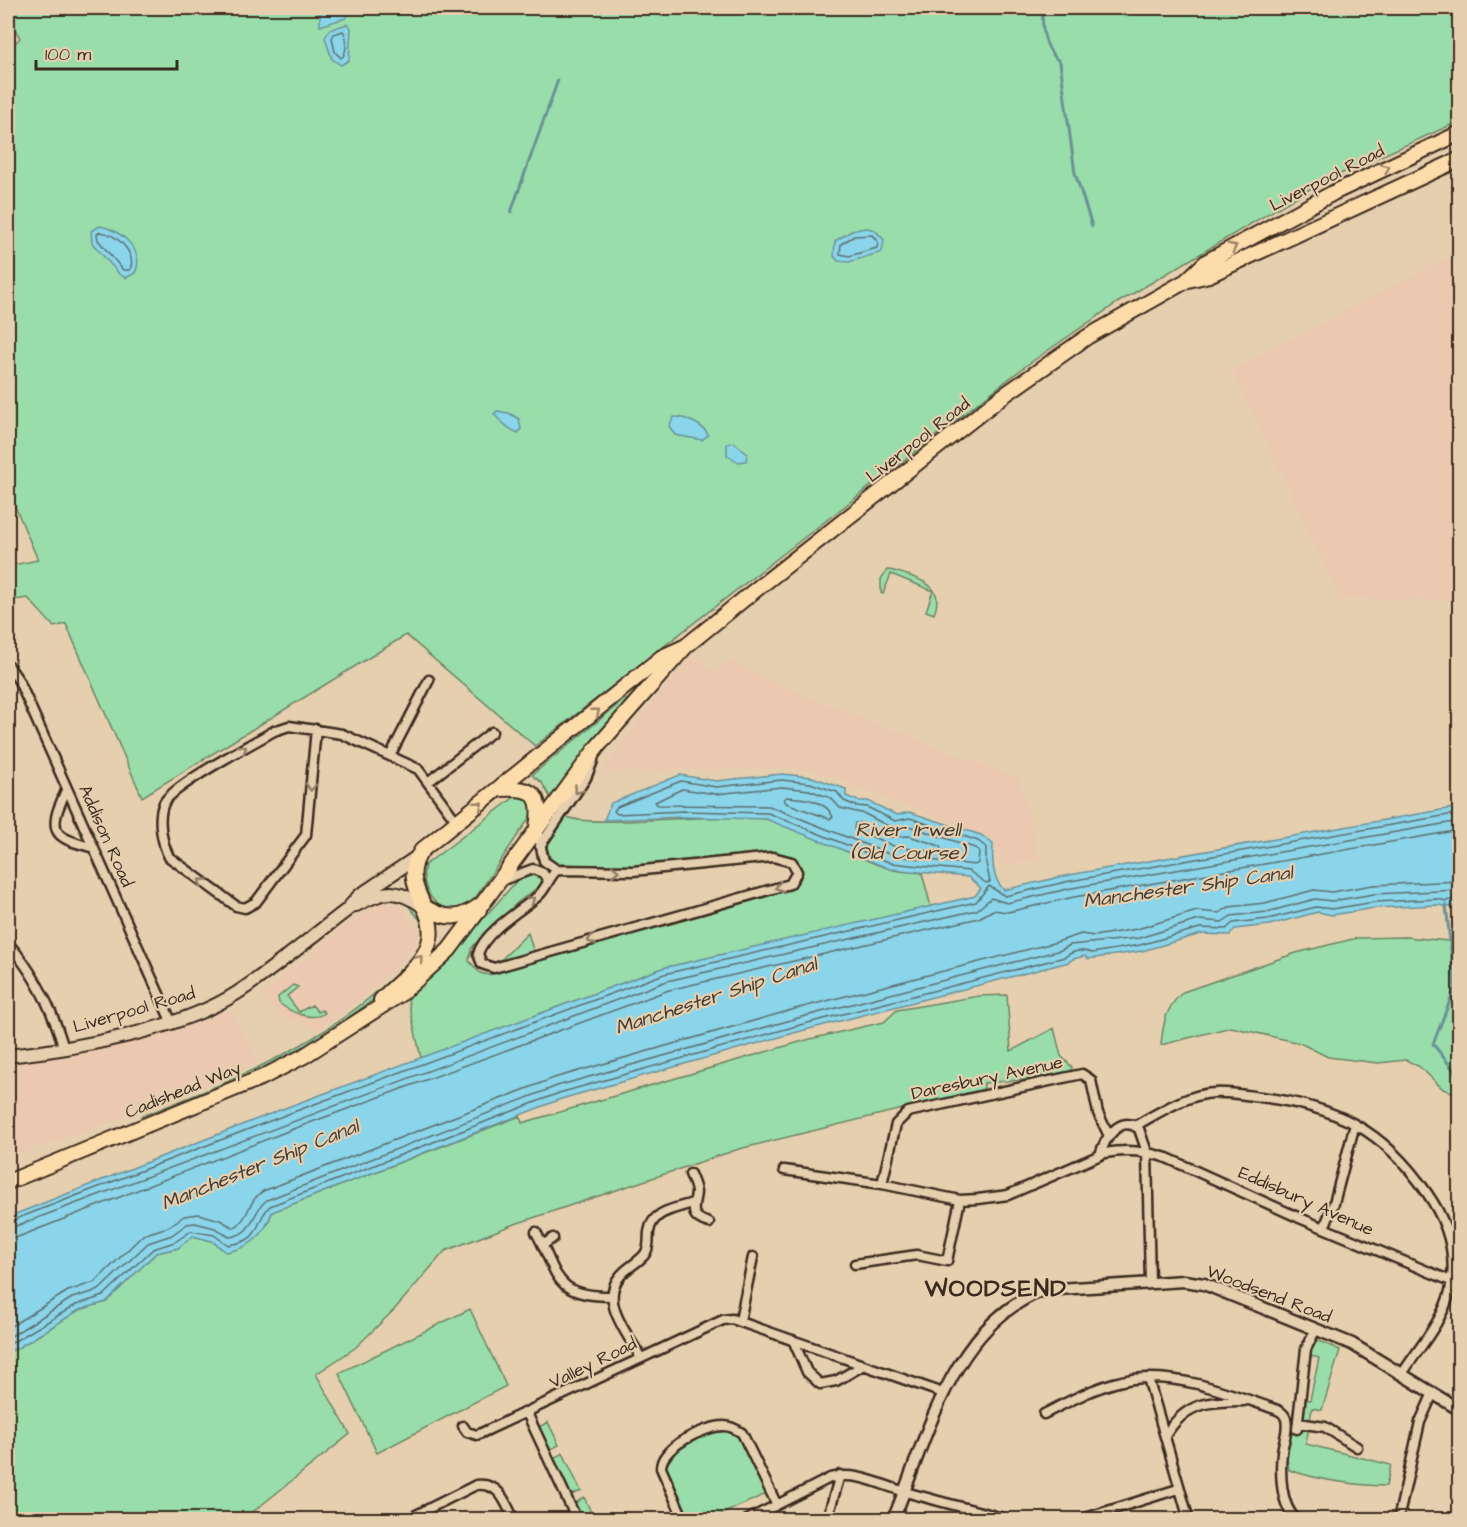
<svg xmlns="http://www.w3.org/2000/svg" width="1467" height="1527" font-family="'Architects Daughter',sans-serif">
<style>
.built{fill:#ebc9b1}
.green{fill:#99deaa;stroke:#6a8464;stroke-width:1.5}
.water{fill:#8ad5ea;stroke:#6a9198;stroke-width:1.5}
.lines{fill:none;stroke-linecap:round;stroke-linejoin:round}
.shore{stroke:#5b6e70;stroke-width:1.5}
.stream{stroke:#6a9198;stroke-width:3}
.minor-casing{stroke:#3b2a1e;stroke-width:13}
.tertiary-casing{stroke:#3b2a1e;stroke-width:15}
.secondary-casing{stroke:#3b2a1e;stroke-width:16}
.trunk-casing{stroke:#3b2a1e;stroke-width:18}
.minor{stroke:#e6cfaf;stroke-width:8}
.tertiary{stroke:#e6cfaf;stroke-width:10}
.secondary{stroke:#e6cfaf;stroke-width:12}
.trunk{stroke:#fddcac;stroke-width:14}
.oneway{stroke:#9c8365}
.oneway2{stroke:#907c66}
.labels{text-anchor:middle;dominant-baseline:central;stroke-width:4.5;stroke-linejoin:round;paint-order:stroke}
.street-label{font-size:18px;fill:#3b2a1e;stroke:#e6cfaf}
.water-label{font-size:20px;font-style:italic;fill:#433b32;stroke:#e6cfaf}
.district-label{font-size:24px;font-weight:bold;letter-spacing:1.5px;fill:#3b2a1e;stroke:#e6cfaf}
</style>
<rect width="100%" height="100%" fill="#e6cfaf"/>
<filter id="ink" filterUnits="userSpaceOnUse"><feTurbulence type="fractalNoise" baseFrequency=".0167" numOctaves="2"/><feDisplacementMap in="SourceGraphic" scale="12" xChannelSelector="R" yChannelSelector="G"/><feConvolveMatrix kernelMatrix="1 2 1 2 8 2 1 2 1" color-interpolation-filters="sRGB"/></filter>
<g filter="url(#ink)">
<path class="built" d="M1459 251V601L1341 599 1232 370Z
M695 654 715 673 731 659 761 678 1020 779 1040 860 1000 866 995 839 812 770 763 768 601 772 654 699Z
M384 901 400 905 420 932 416 946 404 959 353 1005 320 1029 280 1016 275 1011 261 994 370 907Z
M228 1011 234 1013 260 1062 183 1096 8 1158V1061L155 1032Z"/>
<path class="green" d="M19 8H1459L1460 121 1320 183 1117 303 1027 365 535 746 406 635 142 797 66 624 54 627 28 598 8 601V566L38 560 8 490V51L20 38 9 19Z
M887 570C895 570 903 574 910 576 931 583 943 592 934 614L926 611 933 591 891 574 883 594 881 593V579Z
M625 699 628 700 606 725 552 800 542 783 532 775Z
M516 796C527 797 532 800 534 811L474 900C449 928 417 894 425 865Z
M565 816C587 830 727 811 766 819 809 828 849 857 890 869 900 872 912 872 922 873L931 907 663 968 421 1058 407 995 459 946 521 876 533 873 540 876 542 884 518 902 475 944 471 949 469 961 480 973 489 975 794 887 801 878 798 862 784 854 770 853 632 867 557 864 552 862 546 845Z
M409 900 426 921 427 945 375 998 325 1035 272 1064 221 1087 140 1117C245 1076 351 1034 424 943V925L407 904Z
M528 933 534 953 500 961Z
M1406 937 1459 942V1095L1443 1089 1420 1067 1406 1060 1378 1063 1328 1057 1300 1043 1231 1027 1161 1045C1163 1023 1166 1007 1183 992L1296 953 1357 938Z
M293 985 298 987 287 996 299 1012 312 1005 318 1012 322 1010 325 1013C312 1022 290 1012 279 1003L278 997Z
M1007 995 1011 1051 1054 1028 1061 1056 1072 1067 1071 1071 1032 1079 984 1083V1089L739 1149 512 1225 445 1251 394 1310 355 1348 316 1374 350 1434 244 1519H8V1352L18 1348 79 1310 106 1302 156 1253 178 1248 193 1236 212 1241 226 1252 268 1224 272 1212 520 1116 522 1123 810 1039 884 1022 897 1010 979 996Z
M470 1309 506 1386 377 1453 339 1373Z
M1310 1337 1340 1350 1322 1410 1312 1408 1306 1444 1391 1465 1386 1486C1351 1485 1322 1481 1289 1470L1287 1459 1295 1399 1310 1400 1319 1358 1305 1354Z
M548 1422 559 1445 548 1451 537 1428Z
M724 1431 734 1432 739 1438 766 1494 711 1519H687L663 1462C672 1445 706 1433 724 1431Z
M563 1453 581 1491 569 1496 552 1459Z
M584 1497 594 1519H580L573 1505Z"/>
<path class="water" d="M320 8H349L346 18 320 26Z
M347 24 351 28 349 60 341 65 332 59 325 38 329 30Z
M100 226C120 229 146 251 135 273L126 278 120 275 92 243 91 231Z
M867 228 875 230 884 240 882 252 849 262 838 261 834 256 835 241 853 230Z
M497 411 509 413 519 419 521 429 518 433C508 429 501 422 494 414Z
M674 417C684 416 705 426 708 435L702 440 675 435 669 426Z
M734 442 747 454 746 461 738 462 727 455V444Z
M782 774 812 777 846 789V796L858 801H868L897 815 909 812 981 835 993 844C992 860 992 879 1004 890L1069 875 1459 807V904L1450 907 1438 905 1375 908 1332 915 1318 912 1269 925 1235 929 1230 935 1201 934 1142 951 1088 959 1085 956 1073 959 1069 962 801 1031 561 1099 272 1212C264 1236 251 1248 226 1252L212 1241 193 1236 178 1248 156 1253 106 1302 79 1310 18 1348 8 1352V1217L285 1108 663 968 975 896 981 888 968 877 890 869 766 819 684 817 604 820 611 803 680 775 716 781Z"/>
<g class="lines">
<path class="shore" d="M343 31C348 37 347 54 341 58L335 52 332 38 334 34Z
M100 232C116 233 137 253 130 270H123L98 240 97 234Z
M872 235 878 242 877 248 849 256 840 254 841 244 854 236Z
M782 780 810 783 837 792 844 801 856 806 867 807 895 821 910 818 978 841 986 847V863L990 882 986 883 969 871 891 863 768 813 684 811 617 814 614 811 617 807 681 781 716 787Z
M782 787 809 790 831 798 840 808 865 814 892 828 909 826 975 848 979 851 978 863 975 865 894 856 769 806 658 805 655 802 682 789 716 794Z
M787 797C804 798 826 800 833 817L830 819 786 803 784 799Z
M855 823H863L890 837 909 836 940 846 941 850 938 852 896 847 854 829Z
M8 1222 288 1114 664 974 976 902 989 886 1005 896 1070 881 1460 813
M8 1229 667 981 977 910 991 898 1007 903 1072 888 1460 821
M8 1238 18 1237 293 1129 669 990 979 918 993 910 1008 912 1074 897 1460 830
M8 1328 68 1291 95 1282 143 1235 168 1227 184 1216 199 1214 220 1220 234 1228C249 1219 248 1200 263 1191L554 1078 795 1009 1057 942 1081 934 1094 936 1137 929 1197 911 1219 913 1229 907 1265 903 1314 890 1332 892 1373 885 1460 881
M8 1338 72 1298 99 1290 148 1243 172 1235 187 1224 195 1223 215 1228 229 1237C255 1235 251 1211 267 1200L557 1086 798 1018 1061 950 1070 945 1139 938 1199 920 1222 922 1231 916 1267 912 1315 899 1332 901 1374 894 1460 890
M8 1345 76 1305 103 1296 153 1249 175 1242 191 1231 214 1235 228 1245C264 1241 253 1223 270 1206L559 1093 800 1025 1065 957C1072 951 1083 949 1092 953L1140 945 1200 928 1226 929 1233 923 1268 919 1316 907 1332 909 1375 902 1438 899 1446 901 1460 898"/>
<path class="stream" d="M1043 8C1041 27 1044 49 1060 62L1075 173 1092 226
M511 212 558 80
M1446 905 1455 988 1433 1044 1460 1078"/>
<defs>
<path id="minor" d="M8 665 19 681 171 1021
M316 729 306 835 256 902 245 908 236 906 169 857C162 843 157 818 164 803 173 785 252 744 274 731L289 726 342 734 418 769 457 822
M390 756 429 680
M428 782 492 732
M67 789C63 795 62 801 59 807 47 839 67 840 94 848
M537 829 544 861 557 870 633 871 773 857 792 862 797 872 790 884 494 968 482 964 478 954C484 932 521 910 538 896 547 888 548 878 557 870
M540 846 586 778 593 761
M503 880 533 869 543 873 547 879
M8 943C35 974 52 1008 64 1048
M1135 1126C1158 1113 1187 1094 1215 1093 1229 1092 1245 1095 1260 1097 1335 1106 1383 1129 1427 1193 1448 1223 1458 1255 1450 1291 1443 1321 1418 1349 1402 1374
M1100 1155C1104 1140 1120 1113 1139 1129L1147 1152 1150 1283
M784 1170 882 1184 960 1200 978 1199 1008 1195 1105 1153C1127 1149 1145 1151 1167 1158L1302 1219 1451 1281
M690 1174C692 1179 696 1187 696 1193 694 1208 688 1217 709 1223
M882 1184 896 1124 908 1112 1082 1074 1091 1080 1098 1113 1108 1134
M1324 1228 1334 1203 1355 1124
M536 1232C559 1274 552 1296 611 1296
M543 1245 553 1238
M855 1264 917 1255 947 1261 960 1200
M740 1321 753 1257
M793 1340 807 1372 820 1384 836 1381 862 1366
M641 1358C628 1334 598 1300 621 1275 628 1267 639 1262 645 1254 650 1247 648 1239 649 1232 652 1210 676 1209 692 1203
M1148 1378 1189 1520
M527 1413 577 1520
M1044 1414C1072 1400 1102 1383 1133 1379 1180 1373 1228 1393 1272 1408 1278 1410 1284 1412 1286 1419 1289 1430 1283 1442 1282 1452 1280 1472 1280 1506 1297 1520
M1298 1423 1325 1427 1357 1447
M463 1426 467 1432 477 1435 723 1320 732 1319 943 1393
M1297 1429 1306 1349 1316 1329
M1165 1436C1185 1403 1207 1401 1244 1401
M406 1520 476 1485C499 1482 505 1501 514 1520
M684 1520 661 1468C661 1447 705 1426 724 1426 731 1426 736 1429 742 1433L777 1505
M747 1520 830 1478C858 1471 880 1485 906 1492 940 1502 975 1510 1010 1520
M827 1520 840 1475
M1079 1520 1178 1489
M1398 1520 1420 1422 1433 1393"/>
<path id="tertiary" d="M893 1520C928 1436 951 1327 1043 1290L1184 1281 1204 1284 1352 1344 1460 1410"/>
<path id="secondary" d="M356 905C385 891 394 887 423 906
M8 1056C75 1049 180 1030 237 993 275 968 310 938 347 910L359 896 417 857"/>
<path id="trunk" d="M1188 280 1209 275 1460 159
M500 789C533 787 543 794 537 827
M423 906C446 921 461 920 483 903L598 746 633 706 686 646 749 595 1000 398 1087 337 1186 281 1206 262 1333 193 1460 133
M381 1000C397 983 426 963 430 939 436 906 397 884 422 850L662 657 684 647
M8 1182 263 1077 304 1056 402 993 449 950 479 910"/>
</defs>
<use href="#minor" class="minor-casing"/>
<use href="#tertiary" class="tertiary-casing"/>
<use href="#secondary" class="secondary-casing"/>
<use href="#trunk" class="trunk-casing"/>
<use href="#minor" class="minor"/>
<use href="#tertiary" class="tertiary"/>
<use href="#secondary" class="secondary"/>
<use href="#trunk" class="trunk"/>
</g>
<defs><path id="oneway-chevron" d="M-2-3.5L2.5 0L-2 3.5" fill="none" stroke-width="1.6" stroke-linecap="round" stroke-linejoin="round" transform="scale(1.5)"/></defs>
<g class="oneway">
<use href="#oneway-chevron" transform="translate(1386 168) rotate(-25)"/>
<use href="#oneway-chevron" transform="translate(1233 247) rotate(-28)"/>
<use href="#oneway-chevron" transform="translate(596 712) rotate(-39)"/>
<use href="#oneway-chevron" transform="translate(479 805) rotate(-38)"/>
<use href="#oneway-chevron" transform="translate(419 959) rotate(-51)"/>
</g>
<g class="oneway2">
<use href="#oneway-chevron" transform="translate(243 749) rotate(-31)"/>
<use href="#oneway-chevron" transform="translate(311 787) rotate(95)"/>
<use href="#oneway-chevron" transform="translate(578 790) rotate(125)"/>
<use href="#oneway-chevron" transform="translate(615 871) rotate(1)"/>
<use href="#oneway-chevron" transform="translate(202 882) rotate(-144)"/>
<use href="#oneway-chevron" transform="translate(779 887) rotate(164)"/>
<use href="#oneway-chevron" transform="translate(531 900) rotate(-35)"/>
<use href="#oneway-chevron" transform="translate(591 940) rotate(164)"/>
</g>
</g>
<g class="labels">
<g class="street-label">
<text transform="translate(1327 178) rotate(-27)">Liverpool Road</text>
<text transform="translate(918 440) rotate(-38)">Liverpool Road</text>
<text transform="translate(106 836) rotate(66)">Addison Road</text>
<text transform="translate(134 1010) rotate(-16)">Liverpool Road</text>
<text transform="translate(987 1078) rotate(-12)">Daresbury Avenue</text>
<text transform="translate(183 1090) rotate(-22)">Cadishead Way</text>
<text transform="translate(1306 1201) rotate(24)">Eddisbury Avenue</text>
<text transform="translate(1269 1294) rotate(21)">Woodsend Road</text>
<text transform="translate(593 1363) rotate(-26)">Valley Road</text>
</g>
<g class="water-label">
<text x="908" y="830">River Irwell<tspan x="908" dy="23">(Old Course)</tspan></text>
<text transform="translate(1188 887) rotate(-8)">Manchester Ship Canal</text>
<text transform="translate(716 996) rotate(-18)">Manchester Ship Canal</text>
<text transform="translate(260 1165) rotate(-22)">Manchester Ship Canal</text>
</g>
<g class="district-label">
<text x="996" y="1289">WOODSEND</text>
</g>
</g>
<rect width="1467" height="1527" fill="none" stroke="#e6cfaf" stroke-width="30"/>
<rect x="15" y="15" width="1437" height="1497" fill="none" stroke="#3b2a1e" stroke-width="2" filter="url(#ink)"/>
<path d="M36 60v9h141v-9" fill="none" stroke="#3b2a1e" stroke-width="3"/>
<text x="45" y="60" font-size="18" fill="#3b2a1e" stroke="#e6cfaf" stroke-width="4.5" paint-order="stroke">100 m</text>
</svg>
